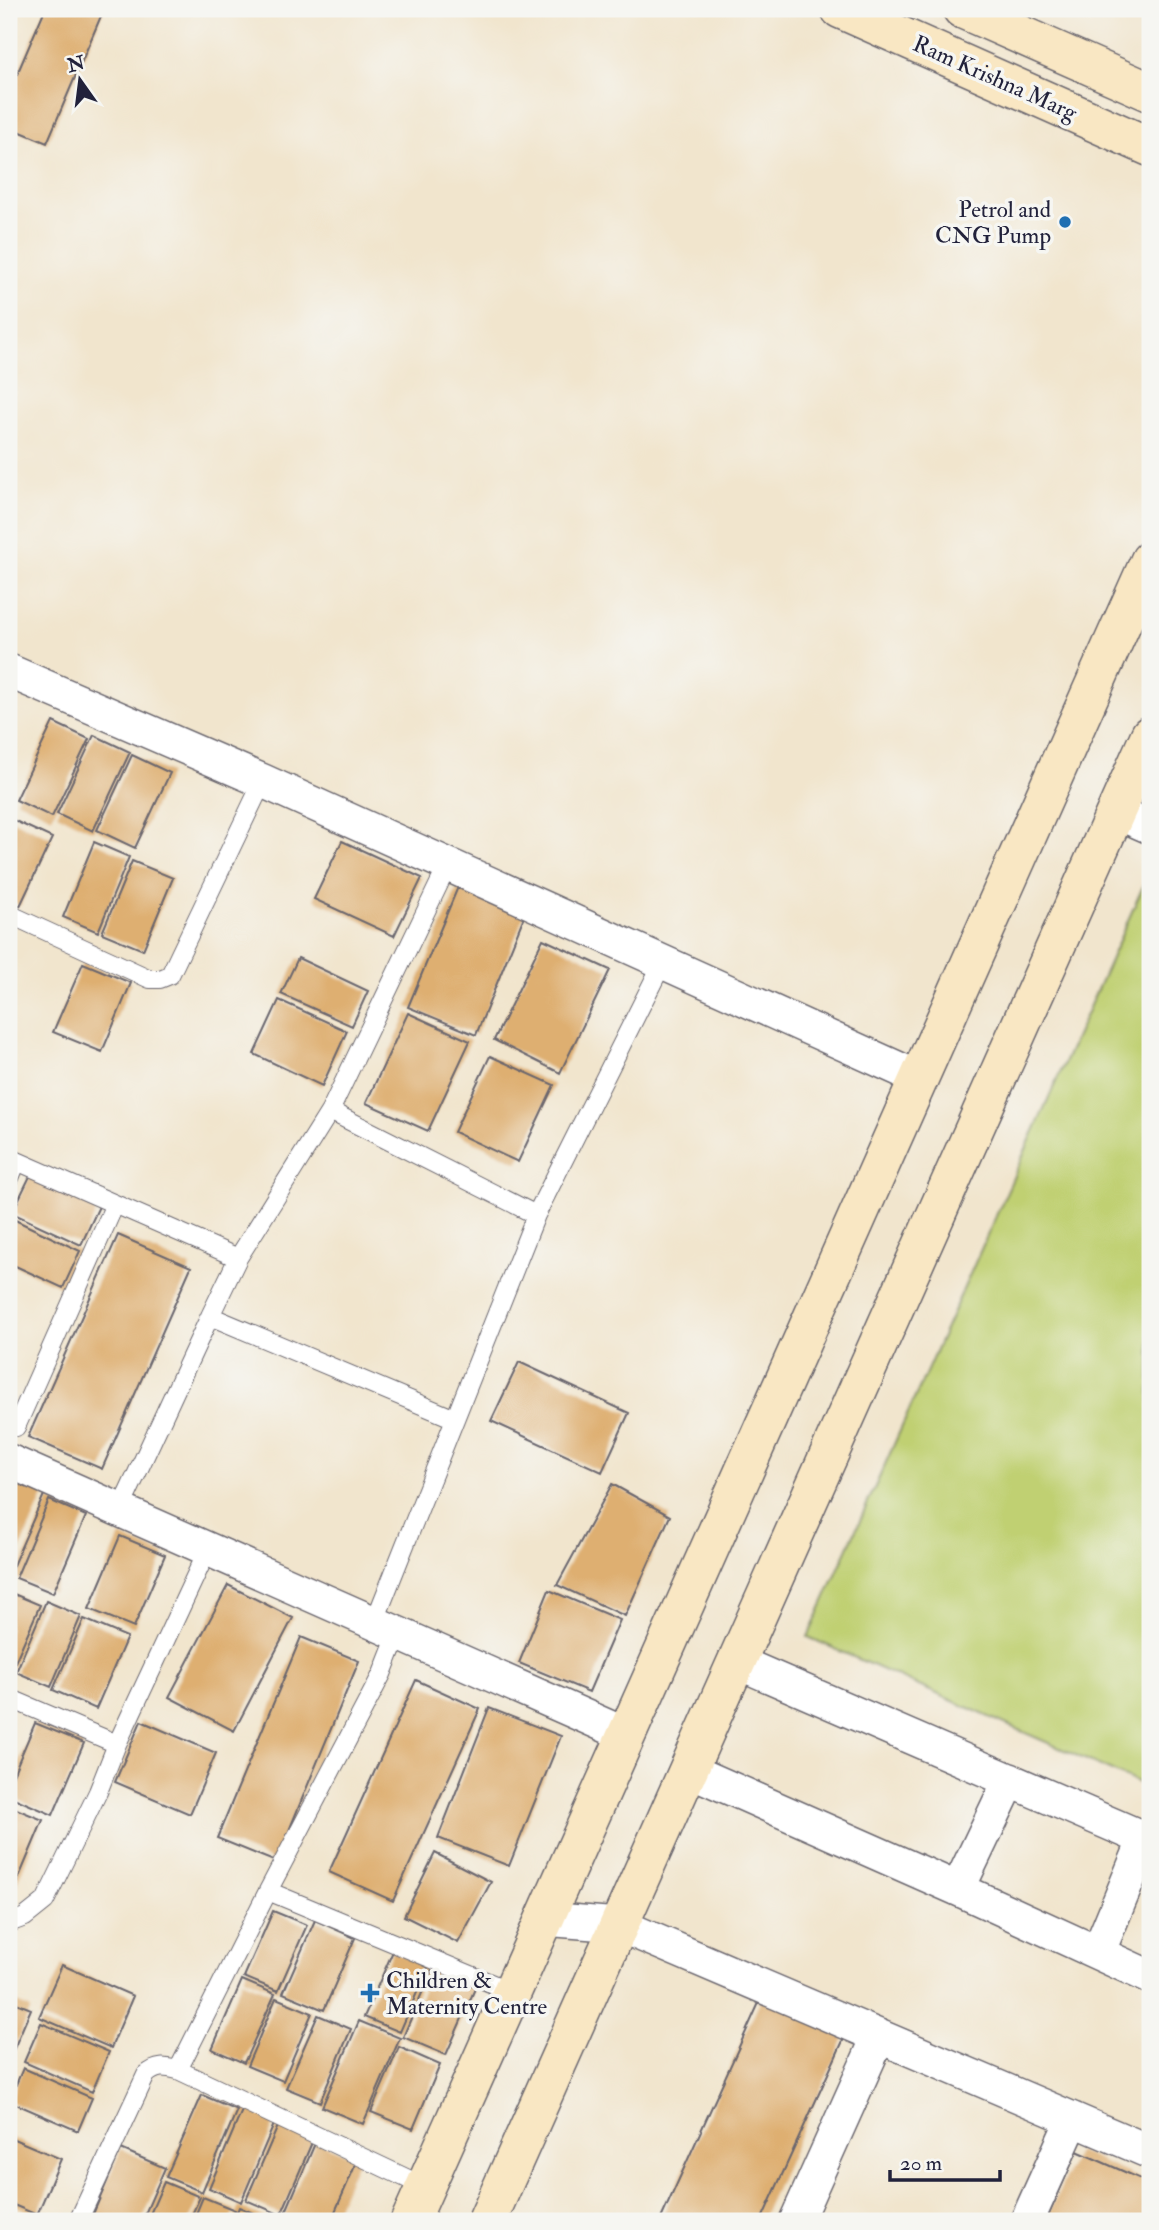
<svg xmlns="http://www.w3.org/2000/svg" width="1159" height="2230" font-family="'IM FELL Double Pica',serif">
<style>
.green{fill:#c0d072;stroke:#717956;stroke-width:2}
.building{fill:#deaf71}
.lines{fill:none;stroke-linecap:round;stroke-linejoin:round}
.lane-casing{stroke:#6a666e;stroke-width:20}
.street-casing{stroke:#6a666e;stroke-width:36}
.secondary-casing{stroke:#6a666e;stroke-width:41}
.lane{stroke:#fff;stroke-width:18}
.street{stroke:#fff;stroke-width:33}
.secondary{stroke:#f9e7c3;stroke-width:38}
.poi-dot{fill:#1f6fb2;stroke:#f6f6f2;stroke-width:2.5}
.labels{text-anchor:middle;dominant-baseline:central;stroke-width:7;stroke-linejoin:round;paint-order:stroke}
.street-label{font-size:23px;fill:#22223b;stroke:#f6f6f2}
.poi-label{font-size:23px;fill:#22223b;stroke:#f6f6f2;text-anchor:end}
</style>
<rect width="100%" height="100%" fill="#f6f6f2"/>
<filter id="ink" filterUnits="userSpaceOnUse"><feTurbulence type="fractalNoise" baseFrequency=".0143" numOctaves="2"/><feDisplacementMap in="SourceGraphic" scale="14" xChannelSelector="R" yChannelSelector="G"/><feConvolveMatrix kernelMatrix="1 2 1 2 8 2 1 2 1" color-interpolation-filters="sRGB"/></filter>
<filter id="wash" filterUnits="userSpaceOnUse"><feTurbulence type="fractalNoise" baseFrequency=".00686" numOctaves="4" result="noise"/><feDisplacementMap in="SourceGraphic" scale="28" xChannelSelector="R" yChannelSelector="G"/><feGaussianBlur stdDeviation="1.57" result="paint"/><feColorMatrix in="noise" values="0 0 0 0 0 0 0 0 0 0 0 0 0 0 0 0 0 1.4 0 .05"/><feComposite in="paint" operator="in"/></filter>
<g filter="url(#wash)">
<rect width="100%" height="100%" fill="#f1e5cd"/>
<path class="green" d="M1150 871V1788L808 1637Z"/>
<g id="blocks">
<path class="building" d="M45 9H104L47 143 9 127V93Z
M53 722 89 739 52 817 16 800Z
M94 735 130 752 93 831 57 814Z
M132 755 170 773 135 848 97 830Z
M13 820 52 838 20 906 9 900V829Z
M342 841 422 878 394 936 314 899Z
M94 842 129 857 98 932 63 917Z
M132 861 173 878 143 950 102 933Z
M460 882 527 909 476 1035 408 1007Z
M543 939 610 970 560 1073 494 1040Z
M298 958 368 991 352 1026 281 994Z
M83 963 131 983 102 1052 53 1032Z
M279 1000 347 1031 322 1086 254 1054Z
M408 1013 470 1041 428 1131 366 1103Z
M490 1056 554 1085 518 1162 454 1132Z
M33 1170 101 1202 81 1245 12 1213Z
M13 1219 80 1251 63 1288 9 1263V1228Z
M118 1235 191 1267 102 1469 28 1437Z
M519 1362 629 1413 602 1472 491 1421Z
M12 1474 47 1488 11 1570 9 1569V1482Z
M612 1484 670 1516 625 1616 557 1585Z
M49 1500 86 1516 53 1593 16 1578Z
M120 1536 165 1555 134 1627 89 1609Z
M228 1585 293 1618 234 1731 169 1697Z
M549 1590 620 1620 589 1692 519 1663Z
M9 1592 40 1605 12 1669 9 1667Z
M46 1601 81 1616 51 1687 16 1672Z
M84 1619 127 1637 96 1709 53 1690Z
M301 1637 359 1661 276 1862 217 1838Z
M416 1680 480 1709 393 1901 329 1872Z
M489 1708 561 1736 509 1866 438 1838Z
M141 1721 216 1753 190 1814 115 1782Z
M35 1723 84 1743 53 1815 9 1796V1784Z
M9 1806 43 1820 9 1901Z
M435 1853 491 1882 458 1943 404 1916Z
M273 1911 307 1925 278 1991 244 1977Z
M315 1920 355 1938 324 2010 283 1993Z
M393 1951 428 1967 400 2032 364 2017Z
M62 1965 133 1996 111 2048 39 2017Z
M434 1965 477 1984 446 2055 403 2037Z
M242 1980 275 1994 244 2063 212 2049Z
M763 1994 847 2032 761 2221H660Z
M276 1998 312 2013 283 2081 247 2066Z
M9 2000 31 2009 9 2060Z
M318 2015 351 2029 320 2102 286 2088Z
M359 2021 400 2038 363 2124 322 2107Z
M41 2023 109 2052 92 2092 24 2062Z
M399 2047 440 2065 413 2129 371 2112Z
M23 2068 92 2098 78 2131 9 2101Z
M202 2095 237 2110 202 2192 166 2177Z
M243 2108 275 2122 241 2202 209 2188Z
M278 2126 313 2140 281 2215 246 2200Z
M9 2137 61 2159 37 2215 9 2203Z
M316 2141 358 2159 331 2221H298L284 2216Z
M121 2149 165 2168 142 2221H90Z
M1077 2151 1150 2183V2221H1046Z
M164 2182 200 2197 189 2221H147Z
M203 2197 235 2210 230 2221H193Z
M239 2207 272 2221H233Z"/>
</g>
</g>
<g filter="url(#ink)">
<use href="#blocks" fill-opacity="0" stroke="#6a666e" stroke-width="2"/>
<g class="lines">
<defs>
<path id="lane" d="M448 865 330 1111 536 1215
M9 914 150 979H160L170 975 263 781
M9 1157 17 1161 9 1180
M17 1161 238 1258
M210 1316 238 1258 330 1111
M16 1427 115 1204
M119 1512 210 1316 455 1419
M374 1623 536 1215 662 964
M398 1633 382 1674 268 1891 500 1987 513 1990
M9 1698 117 1744 208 1549
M9 1923 25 1917 45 1901 98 1792 117 1744
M178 2070 268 1891
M78 2221 146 2075C157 2065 165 2067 178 2070L425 2187"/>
<path id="street" d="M9 671 263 781 919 1078
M1116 812 1150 827
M9 1461 627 1735
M737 1662 1150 1841
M689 1770 958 1889 1150 1977
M958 1889 1010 1780
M544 1919 619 1925 1150 2152
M1098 1953 1145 1839
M796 2221 879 2036
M1027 2221 1073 2119"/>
<path id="secondary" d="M840 9 1150 147
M962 9 1150 92
M410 2221 1150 560
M487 2221 1150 735"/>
</defs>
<use href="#lane" class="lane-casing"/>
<use href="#street" class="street-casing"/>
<use href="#secondary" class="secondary-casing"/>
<use href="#lane" class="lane"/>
<use href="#street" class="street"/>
<use href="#secondary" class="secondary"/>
</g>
</g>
<g class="poi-dot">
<circle cx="1065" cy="222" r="7"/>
<path d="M366.5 1982.5h7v7h7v7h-7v7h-7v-7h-7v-7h7z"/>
</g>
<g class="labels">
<g class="street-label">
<text transform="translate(995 78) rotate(24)">Ram Krishna Marg</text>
</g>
<g class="poi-label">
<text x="1051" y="209">Petrol and<tspan x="1051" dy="26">CNG Pump</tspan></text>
<text x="386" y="1980" text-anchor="start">Children &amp;<tspan x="386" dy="26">Maternity Centre</tspan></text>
</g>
</g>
<rect width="1159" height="2230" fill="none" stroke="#f6f6f2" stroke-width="35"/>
<g transform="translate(80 80) rotate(346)" stroke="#f6f6f2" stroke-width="5" paint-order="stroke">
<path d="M0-5L12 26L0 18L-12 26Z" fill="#22223b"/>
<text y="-10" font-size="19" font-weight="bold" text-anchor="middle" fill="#22223b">N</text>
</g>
<path d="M890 2170v10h110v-10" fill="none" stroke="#22223b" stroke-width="3.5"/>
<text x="900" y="2170" font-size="21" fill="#22223b" stroke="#f6f6f2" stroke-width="5" paint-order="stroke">20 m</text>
</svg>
